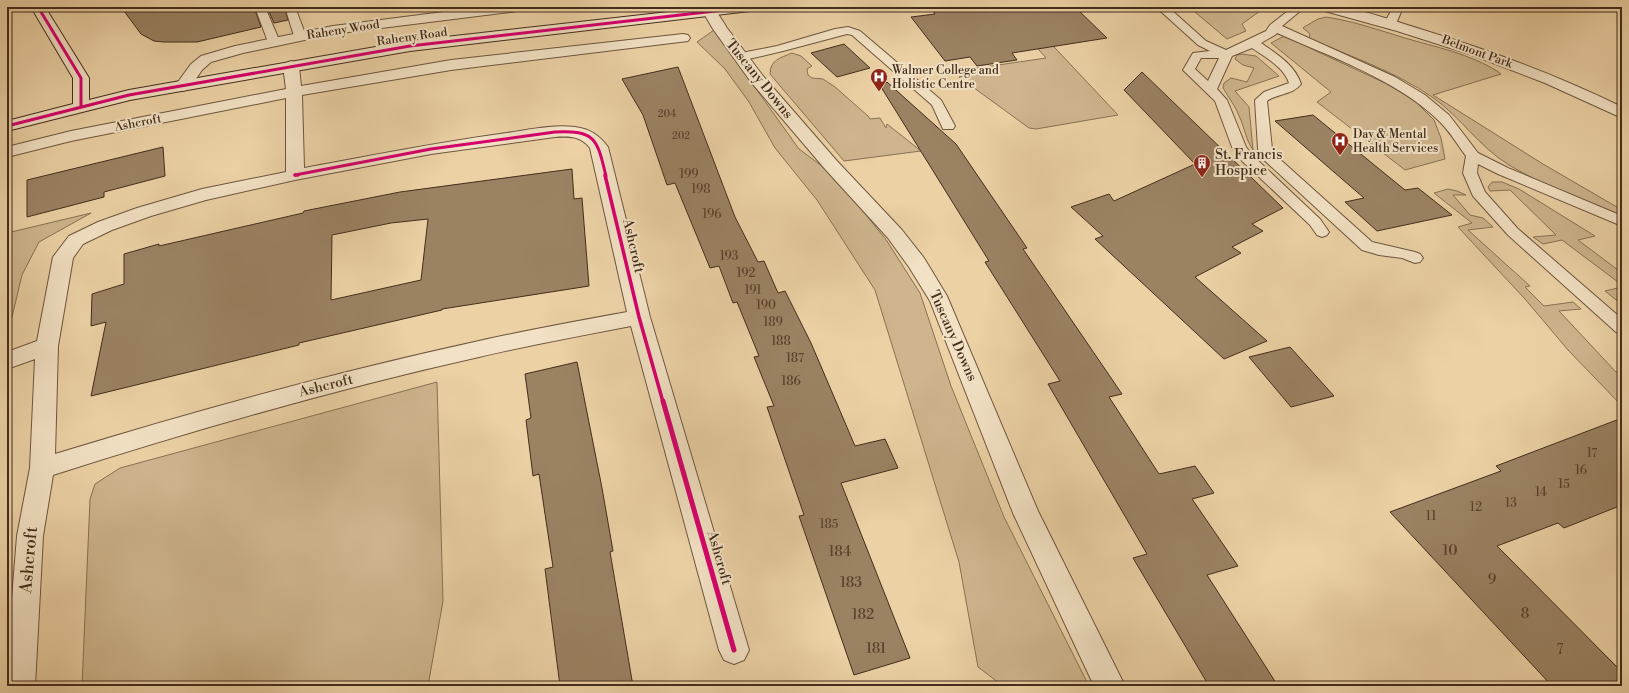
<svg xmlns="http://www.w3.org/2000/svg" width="1629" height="693" font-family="'Libre Bodoni',serif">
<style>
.green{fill:#ceb58d;stroke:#887154}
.building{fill:#9a8263;stroke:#432d1c;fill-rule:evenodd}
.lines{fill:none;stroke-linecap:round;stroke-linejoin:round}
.lane-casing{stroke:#6d563e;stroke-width:2}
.street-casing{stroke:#6d563e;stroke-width:2}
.secondary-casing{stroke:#432d1c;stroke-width:2}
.lane{fill:#f2e1c4;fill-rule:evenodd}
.street{fill:#f2e1c4;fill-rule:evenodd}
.secondary{fill:#f2e1c4;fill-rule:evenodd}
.cycleway-far2-casing{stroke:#f2e1c4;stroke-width:5}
.cycleway-far1-casing{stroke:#f2e1c4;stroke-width:6}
.cycleway-casing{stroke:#f2e1c4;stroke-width:8}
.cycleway-far2{stroke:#d6006c;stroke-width:3}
.cycleway-far1{stroke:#d6006c;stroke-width:3.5}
.cycleway{stroke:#d6006c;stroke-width:5}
.labels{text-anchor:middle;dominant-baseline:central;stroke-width:4;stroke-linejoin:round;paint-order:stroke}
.far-number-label{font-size:10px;fill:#59422e}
.far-street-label{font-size:12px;fill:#432d1c;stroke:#f2e1c4}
.far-poi-label{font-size:12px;fill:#432d1c;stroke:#f2e1c4;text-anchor:start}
.number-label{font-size:12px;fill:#59422e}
.street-label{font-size:14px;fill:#432d1c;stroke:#f2e1c4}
.poi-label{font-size:14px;fill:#432d1c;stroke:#f2e1c4;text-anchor:start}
.near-number-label{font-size:14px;fill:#59422e}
.near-street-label{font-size:17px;fill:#432d1c;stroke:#f2e1c4}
</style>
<rect width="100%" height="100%" fill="#ebd1a4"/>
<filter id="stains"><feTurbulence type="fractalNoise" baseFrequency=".005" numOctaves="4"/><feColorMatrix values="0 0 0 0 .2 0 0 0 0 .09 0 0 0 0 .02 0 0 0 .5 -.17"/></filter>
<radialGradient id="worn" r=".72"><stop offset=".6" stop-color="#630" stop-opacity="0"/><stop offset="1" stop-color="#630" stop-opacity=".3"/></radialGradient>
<path class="green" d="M1189 7H1258L1260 11 1242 24 1246 31 1227 39Z
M1326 17C1353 21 1379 30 1405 38 1436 47 1470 54 1497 71L1501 74 1433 95 1543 164 1622 210V216C1584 200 1544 186 1509 165 1478 146 1461 117 1432 97 1398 73 1348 55 1309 39L1310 34 1303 28 1304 27 1318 19Z
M714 30 799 149 834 175 887 241 920 293 951 386 1004 517 1089 686H1003L978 667 959 562 875 290 817 200 775 148 749 102 725 69 697 42Z
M1041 33 1118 115 1036 129 1029 128 959 77 963 76 957 71 1046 58 1026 35Z
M1284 36 1385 83 1414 100 1434 120 1441 138 1445 159 1405 170 1317 102 1331 92 1271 43Z
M792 53 801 56 812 66 807 69 808 75 812 78 823 79 835 87 868 116 870 119 880 118 886 128 887 124 921 151 844 161 770 74C770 60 780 58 792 53Z
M1242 54 1256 56 1279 76 1235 91 1249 107 1253 150C1246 140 1245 129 1240 118 1236 107 1229 98 1223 88L1224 83 1231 78 1247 82 1254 68 1243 65 1235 59 1237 55Z
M1492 182H1502L1519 189 1595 236 1578 240 1622 273V285L1562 240 1543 244 1533 237 1556 235 1510 190 1490 191 1488 187Z
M1448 189 1457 191 1466 195H1453L1470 215 1483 218 1493 227 1468 230 1530 286 1525 287 1544 306 1573 302 1581 309 1559 311 1616 372 1622 371V406L1568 350 1525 299 1458 227 1472 223 1434 193Z
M91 213 39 242 22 275 12 317 7 323V233Z
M1622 287V303H1620L1605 291Z
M437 382 443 601 428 686H82L90 499 95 484 120 468Z"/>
<path class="building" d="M121 7H254L261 27 197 42H164L154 41 141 34Z
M267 7H284L288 20 274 23Z
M959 7H1075L1107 38 1012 53 1017 60 977 66 970 57 945 61 911 17 935 14 933 11Z
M844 44 870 68 837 77 811 53Z
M678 67 735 217 758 262 764 261 778 293 785 291 811 343 855 446 885 439 898 468 841 483 910 658 854 675 799 516 804 515 767 407 774 406 754 357 759 356 737 302 733 303 719 266 710 268 675 183 667 185 643 115 622 79Z
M1142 72 1283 208 1252 224 1263 231 1232 247 1241 253 1195 277 1267 341 1224 359 1095 239 1103 236 1071 207 1109 194 1114 201 1195 164 1124 90Z
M887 82 956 144 1027 248 1023 249 1122 394 1109 397 1159 474 1195 466 1214 493 1192 499 1238 566 1207 575 1278 686H1209L1133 558 1147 554 1048 384 1060 381 985 262 989 261 881 87Z
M1313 115 1405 190 1418 188 1452 215 1377 231 1345 202 1364 198 1275 121Z
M163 147 165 176 104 192V197L27 217V180Z
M572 169 574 199 582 198 589 286 442 309V310L299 343V345L91 396 106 322 91 326 92 294 124 284V254L159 244V246L303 213 304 211 400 192ZM428 219 421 280 331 300 332 235 391 223Z
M1290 347 1334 396 1291 407 1249 357Z
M577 362 602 488 613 551 610 552 633 686H560L545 569 553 567 539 474 533 476 526 420 531 418 525 374Z
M1622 418V505L1564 528 1558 523 1497 546 1622 672V686H1552L1390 512 1501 471 1496 466Z"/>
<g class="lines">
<defs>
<path id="lane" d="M255 7H265L280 42 278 44H270L268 42Z
M285 7H295L306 36 304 38H296L294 36Z
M1156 7H1168L1206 41 1226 50 1266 31 1270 25 1293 7H1305L1282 26 1395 77 1425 95 1449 115 1478 153 1508 168 1622 216V226L1498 174 1478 164 1477 173 1485 192 1518 229 1622 319V334L1616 332 1508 235 1473 196 1463 173 1466 156C1457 144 1449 130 1438 120 1397 80 1329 56 1277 33L1275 35 1261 43C1277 54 1295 65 1301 84 1293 95 1278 93 1267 101L1272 149 1274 154 1372 242 1415 252 1420 254 1423 258 1420 262 1415 263 1402 258 1379 255 1362 250 1263 159 1258 149 1255 100 1264 92 1289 83C1284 67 1265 57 1252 48L1232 56 1217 89 1227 100 1246 147 1252 155 1320 219 1329 232 1327 235 1322 237 1317 235 1310 225 1242 161 1232 147 1215 101 1183 70 1193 53 1210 51 1198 45ZM1201 58H1219L1208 81 1195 69Z
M1393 7H1403L1396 24 1390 27 1384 24Z
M848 27 860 31 941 100 955 126 953 129H943L932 105 852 35 847 34 783 51 740 61 736 60 734 57 736 54 777 46 835 29Z"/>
<path id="street" d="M483 7H524L522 10 517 11 333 34 243 53 211 62 202 70 189 89 183 91 177 89 175 86 191 64 201 56 235 46 333 26Z
M1319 7C1327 7 1336 6 1343 7 1369 12 1395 21 1420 29 1489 50 1557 75 1622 107V118L1545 83 1472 55 1397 31 1321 10Z
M710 8 715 9 727 28 763 76 837 161 902 230 924 258 947 296 1038 511 1125 686H1094L1013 513 930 301 909 267 888 238 825 169 751 82 713 29 703 12 705 9Z
M683 34 688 35 690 38 688 41 451 70 302 95 304 168C369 156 434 143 500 134 524 131 551 124 575 127 590 129 599 135 608 147L650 317 749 650 744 660 734 664 724 660 719 650 631 326C580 336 530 345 479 357 336 389 194 430 53 475L43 536 35 686H7V661L17 536 30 468 35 359 7 369V352L37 341 53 257 69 236 98 222 137 208 202 189 286 172V98L71 141 7 157V147L71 131 286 89 283 66 286 63 291 61 296 63 299 66 301 86 451 60ZM555 137C569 136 581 136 590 148L627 312C578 321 528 330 479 341 336 372 195 411 55 454L58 346 73 258 83 244 112 230 151 216 206 200 295 180 431 154Z"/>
<path id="secondary" d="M31 7H45L89 78V100L129 90 410 41 713 7H757L755 10 750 11 410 51 130 100 7 131V121L73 104V78Z"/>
</defs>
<use href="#lane" class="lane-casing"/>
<use href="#street" class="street-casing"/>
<use href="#secondary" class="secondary-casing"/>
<use href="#lane" class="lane"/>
<use href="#street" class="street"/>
<use href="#secondary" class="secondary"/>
<defs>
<path id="cycleway-far2" d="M38 7 81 78V107
M7 126 129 95 410 46 750 7
M295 175 431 149 555 132C596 130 597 139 606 176"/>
<path id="cycleway-far1" d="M295 175H298
M605 175 639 317 663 402"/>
<path id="cycleway" d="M663 401 734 650"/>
</defs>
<use href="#cycleway-far2" class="cycleway-far2-casing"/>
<use href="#cycleway-far1" class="cycleway-far1-casing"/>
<use href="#cycleway" class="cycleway-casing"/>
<use href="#cycleway-far2" class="cycleway-far2"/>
<use href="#cycleway-far1" class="cycleway-far1"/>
<use href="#cycleway" class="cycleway"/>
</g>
<defs>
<symbol id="hospital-pin" viewBox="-11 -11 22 30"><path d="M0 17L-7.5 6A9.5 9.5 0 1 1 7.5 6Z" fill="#8f2418" stroke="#f2e1c4"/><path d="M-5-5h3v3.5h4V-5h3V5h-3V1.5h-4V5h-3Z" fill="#fff"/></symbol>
<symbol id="building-pin" viewBox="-11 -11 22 30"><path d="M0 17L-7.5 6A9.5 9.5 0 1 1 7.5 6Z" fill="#8f2418" stroke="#f2e1c4"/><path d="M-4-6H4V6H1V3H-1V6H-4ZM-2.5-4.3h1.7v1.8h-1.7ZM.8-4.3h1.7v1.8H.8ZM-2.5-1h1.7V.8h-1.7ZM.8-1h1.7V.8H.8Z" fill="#fff"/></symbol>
</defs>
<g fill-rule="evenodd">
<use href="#hospital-pin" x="869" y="67" width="20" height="27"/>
<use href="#hospital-pin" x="1330" y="131" width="20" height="27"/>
<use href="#building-pin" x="1192" y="153" width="20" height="27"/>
</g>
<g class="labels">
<g class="far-number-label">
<text x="667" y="114">204</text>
<text x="681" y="136">202</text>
</g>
<g class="far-street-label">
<text transform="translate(343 30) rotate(-9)">Raheny Wood</text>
<text transform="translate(412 37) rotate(-8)">Raheny Road</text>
<text transform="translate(1477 52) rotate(20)">Belmont Park</text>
<text transform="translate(138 123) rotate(-11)">Ashcroft</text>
</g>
<g class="far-poi-label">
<text x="892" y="70">Walmer College and<tspan x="892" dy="14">Holistic Centre</tspan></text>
<text x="1353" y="134">Day &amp; Mental<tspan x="1353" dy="14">Health Services</tspan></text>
</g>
<g class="number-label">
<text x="689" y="174">199</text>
<text x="701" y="189">198</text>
<text x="712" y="214">196</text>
<text x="729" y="256">193</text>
<text x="746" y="273">192</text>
<text x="753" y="290">191</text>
<text x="766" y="305">190</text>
<text x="773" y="322">189</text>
<text x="781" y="341">188</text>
<text x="795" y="358">187</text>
<text x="791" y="381">186</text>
<text x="1592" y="453">17</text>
<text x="1581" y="470">16</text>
<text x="1564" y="484">15</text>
<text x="1541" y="492">14</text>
<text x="1511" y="503">13</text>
<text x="1476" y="507">12</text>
<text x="1431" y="516">11</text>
<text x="829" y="524">185</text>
</g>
<g class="street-label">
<text transform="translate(759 79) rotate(51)">Tuscany Downs</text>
<text transform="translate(633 246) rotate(77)">Ashcroft</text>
<text transform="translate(953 336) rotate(66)">Tuscany Downs</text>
<text transform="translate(326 386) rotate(-14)">Ashcroft</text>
<text transform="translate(719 558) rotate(74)">Ashcroft</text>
</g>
<g class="poi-label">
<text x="1215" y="155">St. Francis<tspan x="1215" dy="16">Hospice</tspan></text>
</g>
<g class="near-number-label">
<text x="1450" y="551">10</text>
<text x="840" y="552">184</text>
<text x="1492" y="580">9</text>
<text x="851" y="583">183</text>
<text x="1525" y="614">8</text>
<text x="863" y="615">182</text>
<text x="876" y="649">181</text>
<text x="1560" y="650">7</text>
</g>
<g class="near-street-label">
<text transform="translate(29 560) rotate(-85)">Ashcroft</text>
</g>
</g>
<rect width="1629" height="693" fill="none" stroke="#ebd1a4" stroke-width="24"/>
<rect x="8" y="8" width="1613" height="677" fill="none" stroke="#432d1c" stroke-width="2"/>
<rect x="12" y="12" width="1605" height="669" fill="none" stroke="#432d1c"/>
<rect width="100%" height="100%" filter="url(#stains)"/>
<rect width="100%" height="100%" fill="url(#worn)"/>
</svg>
